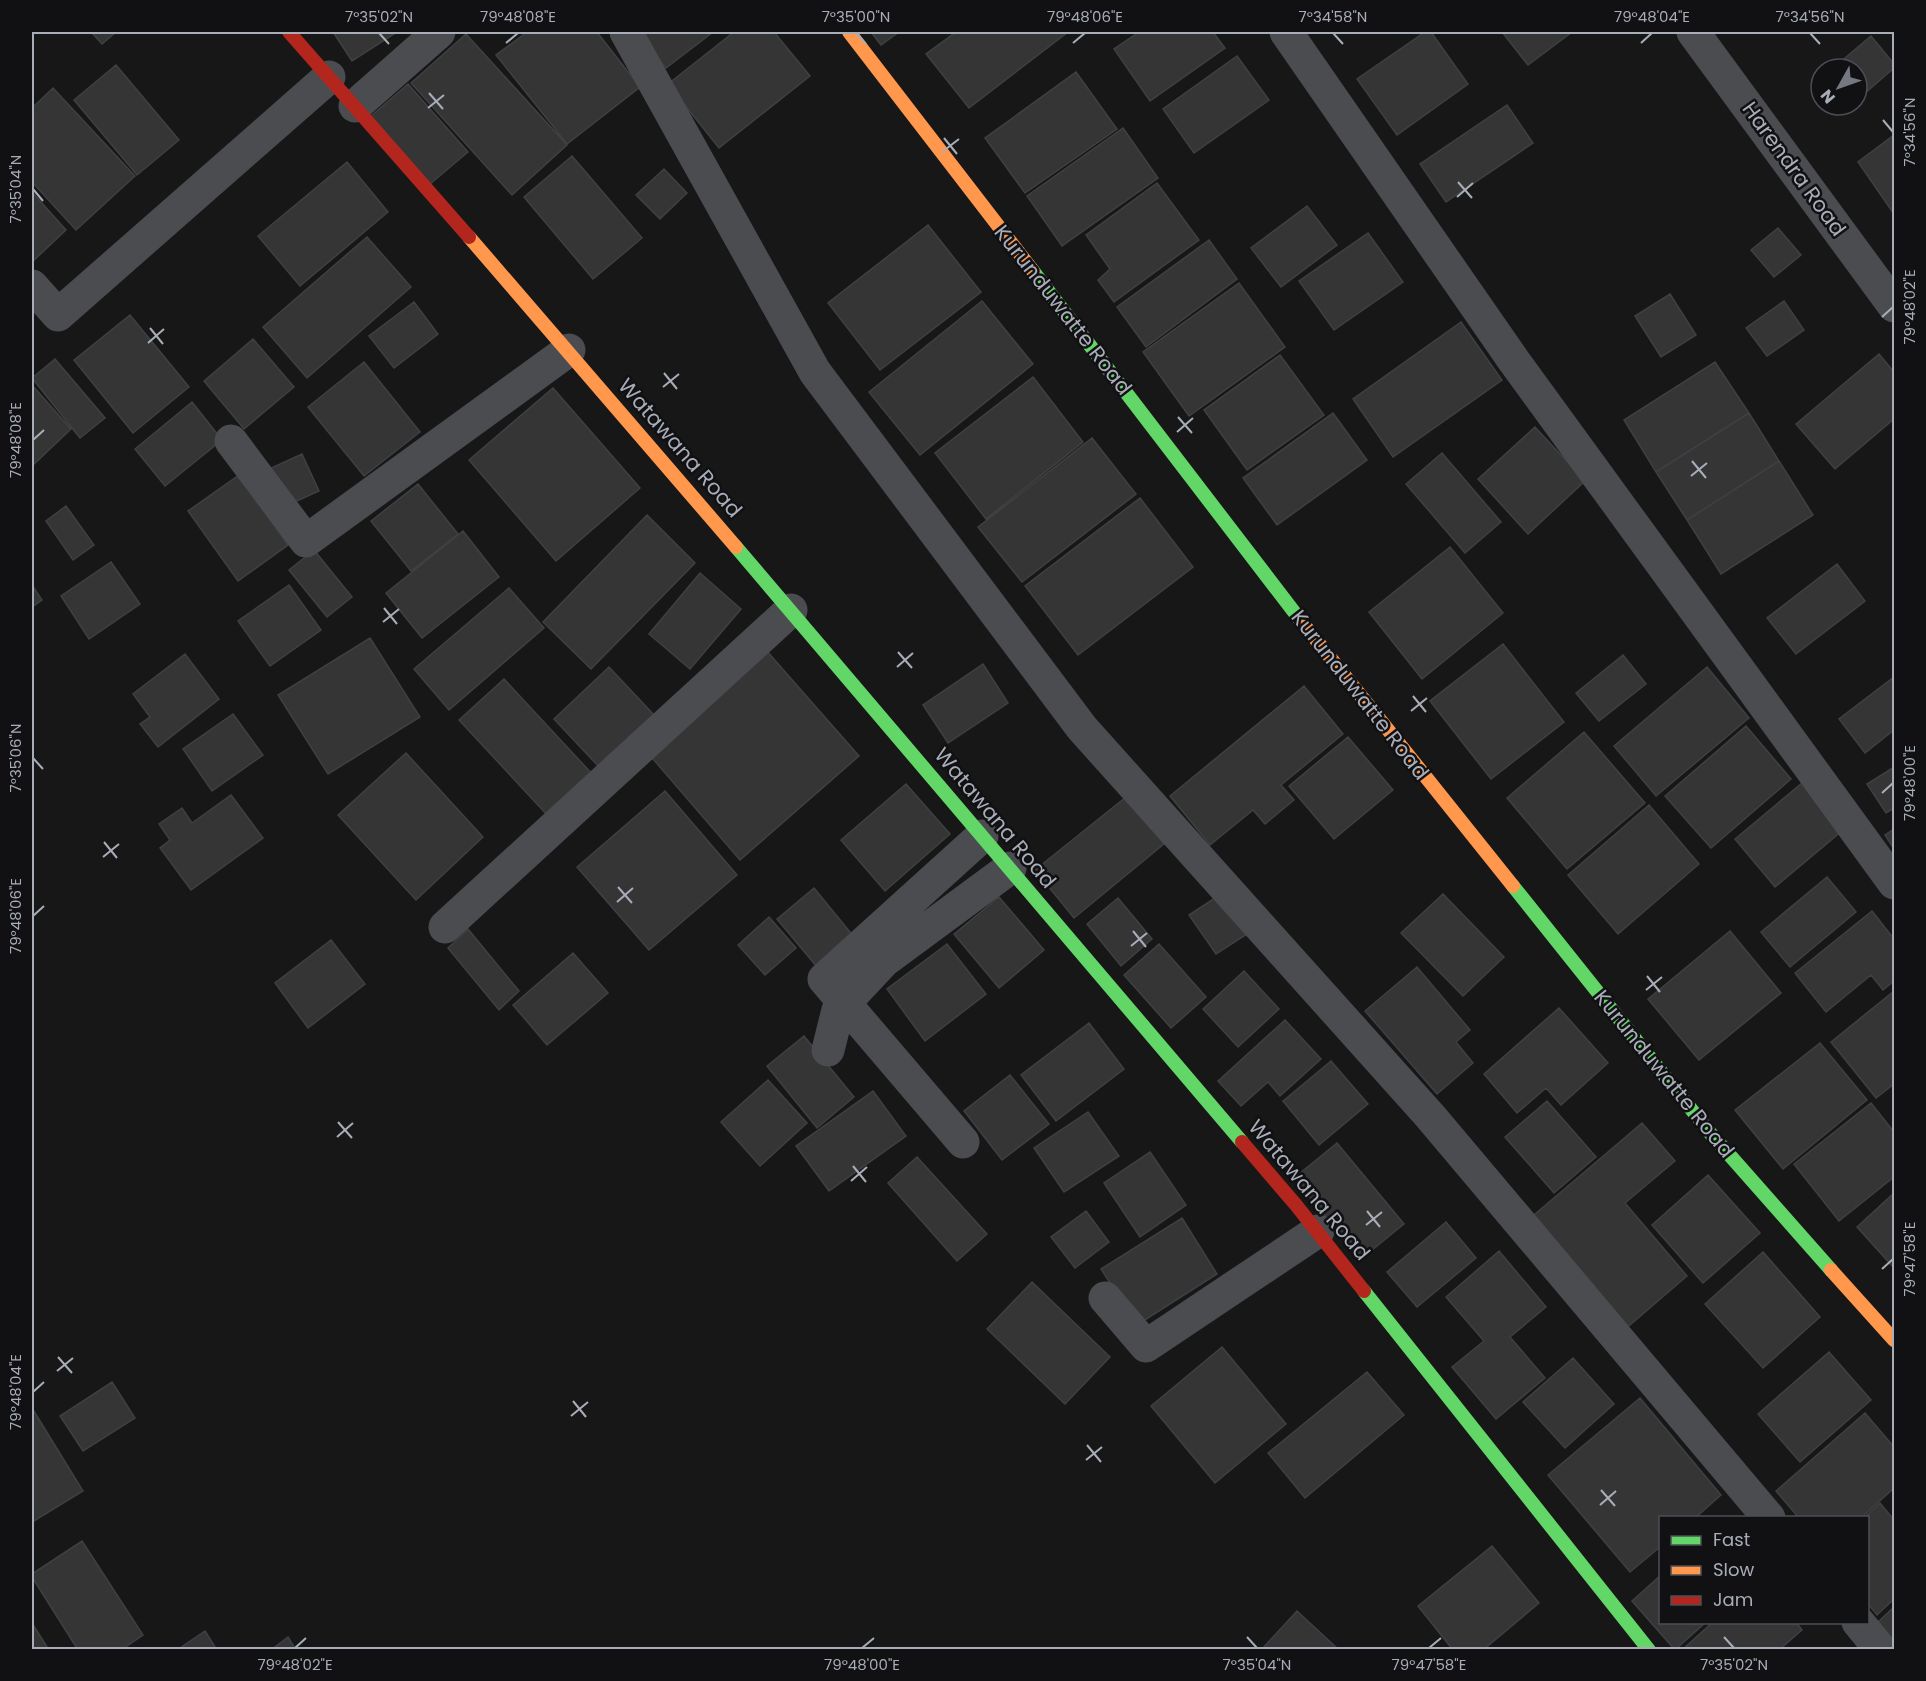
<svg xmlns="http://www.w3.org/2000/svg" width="1926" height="1681" viewBox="0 0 1926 1681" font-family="Poppins,sans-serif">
<rect width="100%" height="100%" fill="#171717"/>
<path fill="#353536" stroke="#3f4043" stroke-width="1.5" d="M91,32h25l-14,12z
M333,32h64l-45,29z
M527,32h70l43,55 -73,57 -71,-89z
M637,32h76l-47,36z
M734,32h40l36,44 -91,72 -51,-64z
M871,32h28l-18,13z
M956,32h112l-99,76 -43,-54z
M1139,32h74l12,16 -75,53 -36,-52z
M1425,32h6l37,52 -71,51 -40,-56z
M1502,32h70l-44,33z
M466,34l101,111 -55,50 -101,-112z
M1871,36l23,28v4l-37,32v-31h-25z
M1237,56l32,44 -75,53 -31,-44z
M116,65l63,75 -42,35 -63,-75z
M1076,72l41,57 -92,64 -40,-55z
M408,84l60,68 -38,32 -59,-68z
M53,88l82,88 -59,54 -44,-48v-74z
M1507,105l26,38 -87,59 -26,-38z
M1123,128l35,50 -96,68 -35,-50z
M1894,135v79l-36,-52z
M572,156l70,82 -49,41 -69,-82z
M347,162l41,50 -88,74 -42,-50z
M664,169l23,24 -27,26 -24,-24z
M1157,183l42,57 -85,62 -16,-22 12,-11 -24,-34z
M32,192l34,38 -34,32z
M1307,206l30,39 -56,42 -30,-39z
M928,225l53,67 -101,78 -52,-67z
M1778,228l23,27 -27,22 -23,-27z
M1368,233l35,49 -69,48 -35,-49z
M367,237l44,50 -104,91 -44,-51z
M1209,240l28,39 -91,68 -29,-40z
M1239,283l46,64 -96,69 -46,-64z
M1670,294l26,41 -35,22 -26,-41z
M982,301l51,63 -113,91 -51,-63z
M1784,301l20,29 -37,26 -21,-28z
M414,302l24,32 -44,34 -25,-32z
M130,315l59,72 -56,46 -59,-73z
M1461,322l41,58 -109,77 -40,-58z
M253,339l41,48 -50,42 -40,-48z
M1879,354l15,18v47l-59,50 -39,-45z
M1280,355l44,60 -77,55 -43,-60z
M55,359l50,59 -25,20 -48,-60z
M364,362l56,70 -56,44 -56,-69z
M1715,362l34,51 -93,59 -32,-52z
M1033,377l50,65 -97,77 -51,-66z
M32,385l39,44 -39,37z
M553,388l87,100 -84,73 -87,-101z
M192,402l30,38 -57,46 -30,-37z
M1333,413l34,47 -90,65 -34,-47z
M1749,413l30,48 -92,59 -31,-48z
M1535,427l50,54 -57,53 -50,-55z
M1092,438l44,56 -114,88 -44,-55z
M1442,453l59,69 -36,31 -59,-69z
M302,454l17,37 -33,15 -17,-37z
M1779,461l34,54 -92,59 -34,-54z
M239,475l49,70 -50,36 -50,-70z
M418,484l40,50 -47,37 -40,-50z
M1140,498l53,69 -115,88 -53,-69z
M66,506l28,39 -21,15 -27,-39z
M647,515l48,48 -104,106 -48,-47z
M463,531l36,46 -77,61 -36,-45z
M1450,547l53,66 -81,66 -53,-67z
M314,550l38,47 -25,20 -38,-47z
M111,562l29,42 -51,35 -28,-43z
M1837,564l28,37 -69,53 -29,-36z
M700,573l41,36 -51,60 -41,-35z
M32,585l10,15 -10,7z
M289,585l32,45 -51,36 -32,-45z
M509,588l35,40 -95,82 -35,-41z
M370,638l50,79 -92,57 -50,-79z
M1503,644l61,78 -73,57 -61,-78z
M765,649l94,107 -119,104 -93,-108z
M185,654l34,45 -61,48 -18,-23 10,-7 -17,-23z
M1623,655l23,29 -47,37 -23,-28z
M983,664l25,39 -60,40 -25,-38z
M609,667l46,49 -55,52 -46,-49z
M1707,667l42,51 -93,78 -42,-50z
M1894,677v53l-29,23 -26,-34z
M504,679l90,97 -45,41 -90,-97z
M1304,686l39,48 -62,51 13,15 -29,24 -12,-14 -43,35 -40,-49z
M233,714l30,41 -51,36 -29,-42z
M1746,726l45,53 -80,69 -46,-52z
M1584,732l61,71 -78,66 -60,-71z
M1348,737l45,53 -59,49 -45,-53z
M406,753l77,84 -67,63 -78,-85z
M1894,767v41l-8,5 -19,-29z
M1802,783l40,48 -67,56 -40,-48z
M906,784l44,50 -65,57 -44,-51z
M665,791l72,84 -88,75 -72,-83z
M231,795l32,43 -72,52 -31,-42 10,-8 -11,-16 23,-16 10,15z
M1126,797l38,47 -90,74 -39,-48z
M1649,805l50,59 -81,70 -50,-59z
M1894,829v20l-9,-14z
M1827,877l29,35 -66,55 -29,-35z
M814,888l40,49 -37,30 -40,-48z
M1221,894l26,40 -31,20 -27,-39z
M1443,894l61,63 -41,39 -62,-63z
M999,897l45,53 -45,38 -45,-54z
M1118,898l34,41 -31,27 -34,-42z
M1872,911l22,28v42l-11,9 -12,-15 -45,37 -31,-39z
M769,917l27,31 -31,27 -27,-30z
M468,929l51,62 -20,19 -51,-62z
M1730,931l51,62 -82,67 -51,-61z
M331,940l34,44 -57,44 -33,-45z
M947,944l39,50 -61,47 -38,-52z
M1159,944l47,53 -35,31 -47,-53z
M573,953l35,40 -61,52 -34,-40z
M1417,967l53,63 -14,12 17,21 -36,31 -72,-83z
M1244,971l35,38 -41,38 -35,-38z
M1894,991v93l-18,14 -45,-56z
M1559,1008l49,55 -47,42 -15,-17 -29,25 -33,-39z
M1285,1020l36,39 -41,37 -12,-14 -27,24 -23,-25z
M1089,1023l35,46 -68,52 -35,-46z
M804,1036l50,61 -37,31 -50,-62z
M1820,1043l47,57 -84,69 -48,-59z
M1331,1061l37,43 -49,41 -36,-44z
M1010,1075l39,49 -47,36 -38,-49z
M768,1080l39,43 -47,43 -39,-44z
M873,1091l33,45 -77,55 -33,-45z
M1547,1101l49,56 -42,36 -49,-56z
M1871,1103l23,29v45l-55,44 -45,-57z
M1088,1112l31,44 -55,36 -30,-44z
M1642,1123l33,38 -50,42 62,73 -64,55 -95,-111z
M1337,1143l67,81 -43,35 -67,-81z
M1150,1152l36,53 -46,32 -36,-54z
M917,1157l70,77 -30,27 -69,-78z
M1708,1175l52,58 -57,50 -51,-58z
M1894,1193v75l-37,-41z
M1086,1211l23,31 -34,26 -24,-31z
M1182,1218l35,56 -80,51 -36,-56z
M1446,1222l30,36 -59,49 -30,-35z
M1499,1251l47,56 -36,30 35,41 -49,41 -44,-52 32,-26 -38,-44z
M1763,1252l57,65 -57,51 -58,-64z
M1032,1282l78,75 -45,47 -78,-75z
M1222,1347l64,77 -71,59 -64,-77z
M1829,1352l42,48 -71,62 -42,-48z
M1573,1358l41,46 -49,44 -42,-46z
M1367,1372l37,43 -99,83 -37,-45z
M112,1382l23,36 -52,33 -23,-35z
M1640,1398l81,97 -26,23h-35v29l-30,25 -82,-97z
M32,1408l51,83 -49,30 -2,-5z
M1865,1413l29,34v41l-33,30h-62l-23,-27z
M1880,1503l14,17v79l-17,16 -9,-11v-86h-4z
M82,1541l61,94 -22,15h-43l-46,-73v-3z
M1492,1546l47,57 -56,47h-30l-35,-44z
M1660,1576v46h46l-31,28 -43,-49z
M1894,1607v35l-16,-20z
M1297,1611l42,39h-78z
M1713,1622h83l6,8 -23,20h-97z
M32,1623l17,27h-17z
M205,1631l12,19h-40z
M288,1637l8,13h-25z"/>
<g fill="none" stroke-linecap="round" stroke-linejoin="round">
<path stroke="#4b4c50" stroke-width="33" d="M626,32l189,340 267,356 348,388 339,402
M1286,32l228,329 380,522
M1693,32l201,274
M355,106l84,-74
M32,286l26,29 271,-238
M231,441l75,100 263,-191
M445,927l346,-317
M828,1050l10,-40 46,-49 126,-93
M963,1142l-139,-163 158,-143
M1105,1298l41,48 172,-115
M1858,1622l23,28"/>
<path stroke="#63d668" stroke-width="14" d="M1033,271l268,350
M736,547l506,595
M1513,886l198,248 120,136
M1364,1291l285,359"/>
<path stroke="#ff974d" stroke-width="14" d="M849,32l184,239
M469,237l267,310
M1301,621l212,265
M1831,1270l63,70"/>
<path stroke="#b3261e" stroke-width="14" d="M289,32l180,205
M1242,1142l54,63 68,86"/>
</g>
<path fill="none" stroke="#a8adb8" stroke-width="2" d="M379,33l10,11M856,33l10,11M1333,33l10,11M1810,33l10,11M506,43l12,-10M1073,43l12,-10M1641,43l11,-10M429,93l14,16M428,108l16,-13M1883,120l10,12M944,138l13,16M942,152l17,-13M1458,182l14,16M33,189l10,12M1457,197l16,-14M1882,317l11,-10M150,328l13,16M148,343l16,-14M664,373l13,16M663,387l16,-13M1178,417l14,16M1177,432l16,-14M33,440l11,-10M1692,461l14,17M1691,476l16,-13M384,608l13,16M383,622l16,-13M898,652l14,16M897,667l16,-14M1413,696l13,16M1411,711l16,-13M33,758l10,11M1882,793l11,-10M104,842l13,16M103,857l16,-13M618,887l14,16M617,902l16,-14M33,916l11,-10M1133,931l13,16M1131,946l16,-13M1647,976l13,16M1646,990l16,-13M338,1122l14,16M337,1137l16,-14M853,1166l13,16M851,1181l16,-14M1367,1211l13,16M1366,1225l16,-13M1882,1269l11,-10M58,1357l14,16M57,1371l16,-13M33,1392l11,-10M573,1401l13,16M571,1416l17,-14M1087,1445l14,17M1086,1460l16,-13M1601,1490l14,16M1600,1505l16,-14M1247,1637l10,11M1724,1637l10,11M295,1648l11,-10M862,1648l12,-10M1429,1648l12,-10"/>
<g text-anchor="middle" stroke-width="5" stroke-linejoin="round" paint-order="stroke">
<g font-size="21" fill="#a8adb8" stroke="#111113">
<text transform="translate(1794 169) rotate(54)" y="7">Harendra Road</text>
<text transform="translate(1063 310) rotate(52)" y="7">Kurunduwatte Road</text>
<text transform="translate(680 448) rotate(49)" y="7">Watawana Road</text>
<text transform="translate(1360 695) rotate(52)" y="7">Kurunduwatte Road</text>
<text transform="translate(995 818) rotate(50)" y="7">Watawana Road</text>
<text transform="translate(1664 1074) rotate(51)" y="7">Kurunduwatte Road</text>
<text transform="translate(1309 1190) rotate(50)" y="7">Watawana Road</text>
</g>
</g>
<rect width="1926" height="1681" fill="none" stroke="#111113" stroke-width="66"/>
<rect x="1659" y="1516" width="210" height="108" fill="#111113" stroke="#4d4f55" stroke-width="1.5"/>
<rect x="1671" y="1536" width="30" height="9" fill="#63d668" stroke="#4d4f55" stroke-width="1.5"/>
<text x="1713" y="1546" font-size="18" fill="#a8adb8">Fast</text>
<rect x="1671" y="1566" width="30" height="9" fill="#ff974d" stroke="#4d4f55" stroke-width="1.5"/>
<text x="1713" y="1576" font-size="18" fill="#a8adb8">Slow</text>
<rect x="1671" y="1596" width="30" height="9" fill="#b3261e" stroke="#4d4f55" stroke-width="1.5"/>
<text x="1713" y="1606" font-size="18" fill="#a8adb8">Jam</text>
<g transform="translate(1839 87) rotate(230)"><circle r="28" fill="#111113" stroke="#4d4f55" stroke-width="1.5"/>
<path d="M0-4.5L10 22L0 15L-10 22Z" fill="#757880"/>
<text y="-9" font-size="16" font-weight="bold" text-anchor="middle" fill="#a8adb8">N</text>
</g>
<rect x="33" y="33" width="1860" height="1615" fill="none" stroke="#a8adb8" stroke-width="2"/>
<g font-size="15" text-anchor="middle" fill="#a8adb8">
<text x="379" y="22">7°35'02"N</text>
<text x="518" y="22">79°48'08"E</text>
<text x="856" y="22">7°35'00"N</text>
<text x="1085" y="22">79°48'06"E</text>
<text x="1333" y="22">7°34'58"N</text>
<text x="1652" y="22">79°48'04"E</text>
<text x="1810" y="22">7°34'56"N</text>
<text transform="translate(1910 132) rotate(-90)" y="5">7°34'56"N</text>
<text transform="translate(16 189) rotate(-90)" y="5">7°35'04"N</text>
<text transform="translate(1910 307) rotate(-90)" y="5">79°48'02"E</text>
<text transform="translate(16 440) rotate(-90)" y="5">79°48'08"E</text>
<text transform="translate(16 758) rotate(-90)" y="5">7°35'06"N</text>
<text transform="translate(1910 783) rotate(-90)" y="5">79°48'00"E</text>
<text transform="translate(16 916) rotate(-90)" y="5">79°48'06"E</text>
<text transform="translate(1910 1259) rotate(-90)" y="5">79°47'58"E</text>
<text transform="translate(16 1392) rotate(-90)" y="5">79°48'04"E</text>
<text x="295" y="1670">79°48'02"E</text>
<text x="862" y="1670">79°48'00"E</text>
<text x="1257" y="1670">7°35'04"N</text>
<text x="1429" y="1670">79°47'58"E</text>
<text x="1734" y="1670">7°35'02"N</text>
</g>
</svg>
